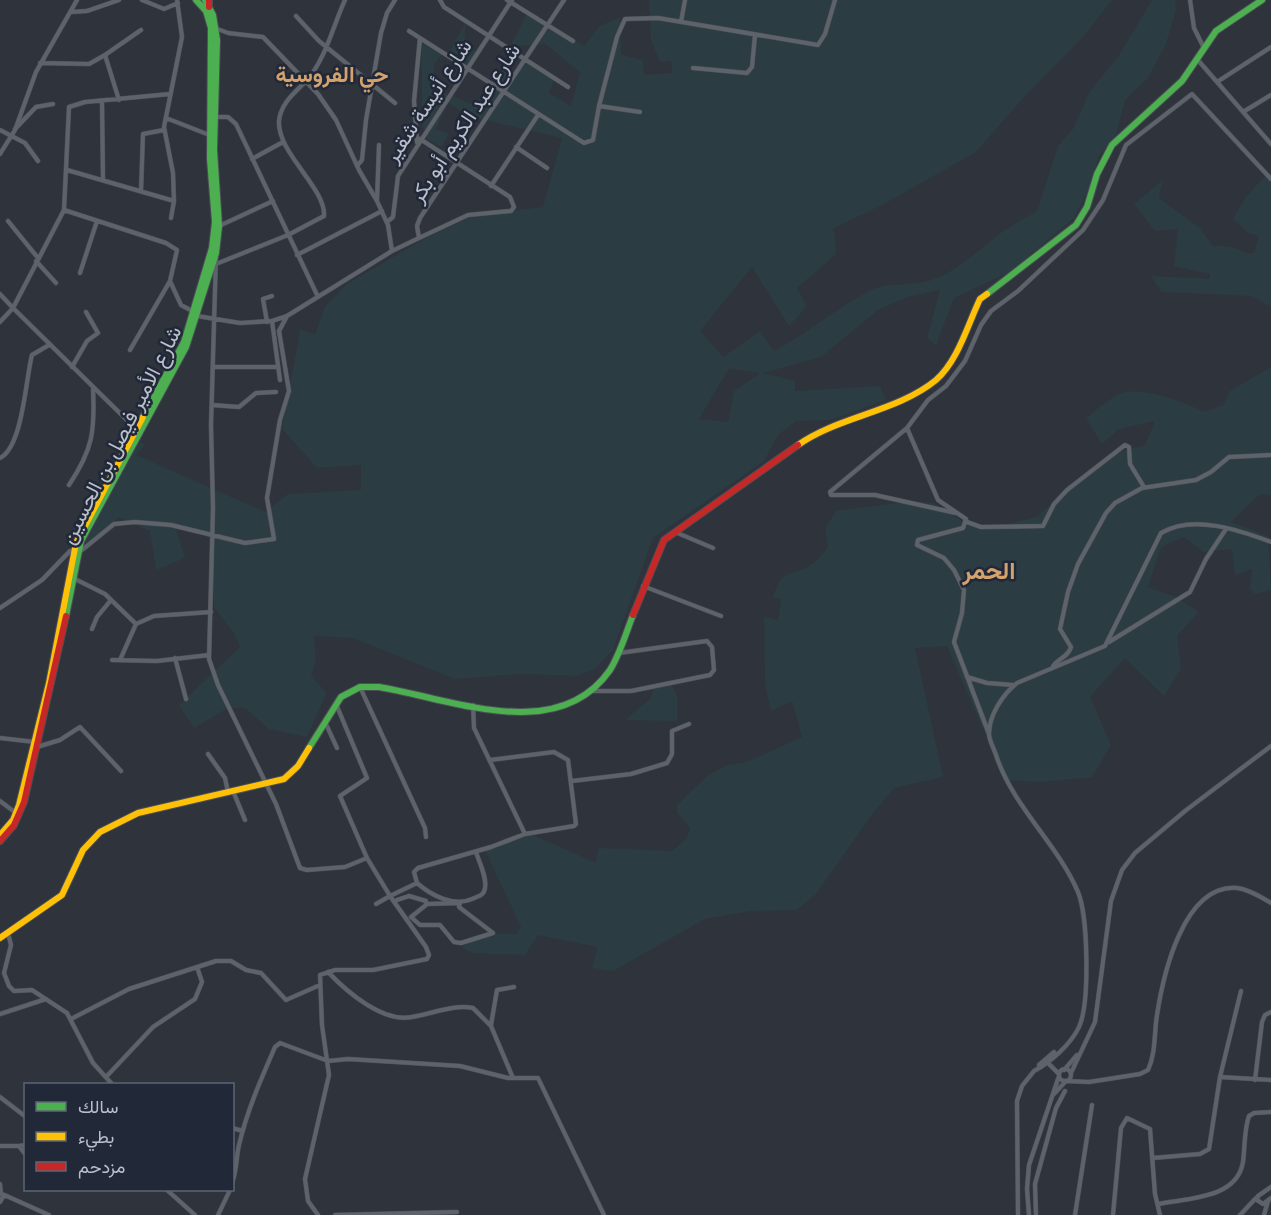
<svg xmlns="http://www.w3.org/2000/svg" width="1271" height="1215" viewBox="0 0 1271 1215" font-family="'PT Sans Narrow',Vazirmatn,sans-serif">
<rect width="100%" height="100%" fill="#2e333c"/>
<path fill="#2b3d42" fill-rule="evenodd" d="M649,0h463l-28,36 -60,61 -48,55 -92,52 -52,25 3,5 1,20 -39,34 10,18 -18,20 -37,-59 -52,64 23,26 37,-26 14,20c33,-17 61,-42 93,-59 22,-12 45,-4 67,-13 25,-9 43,-28 64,-44 12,-9 26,-16 39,-24l21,-65 15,-17 17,-38 28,-34 34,-57h23l1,10 -10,34 -18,34 -23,22 -9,35 -17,21 -12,37 -13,25 -64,54 -56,26 -18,47 -9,-7 13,-48 -33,7 -29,13 -57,47 -58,16 32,8v10l85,-5 6,14 -56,20 -34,1 -18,14 -14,26 -111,77 -40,112 -18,19 -20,7 -54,-2 -66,5 -102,-41 -39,-2 2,24 -5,16 16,17 -20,44 -38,-8 -24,-21h-17l-34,20 -15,-23 61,-58 -6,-14 -20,-26 -4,-72 -35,-9 10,32 -29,12 -6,-39 -31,-14 -29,28 -5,-3 54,-100 7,2 -10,11 129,57 23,-18 73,-4v-25l-44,3 -35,-39 18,-99 15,4 10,-27 22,-23 77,-45 51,-24 68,-8 19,-69 -93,-22 -21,-13 -12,26 13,5 -8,13 -14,-8 -5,-16v-80l27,10 17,-32 -2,24 15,8 -8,13 -30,-11 -6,8 -4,24 43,18 27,-35 15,5 12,-14 27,17 -6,15 22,13 9,-34 -36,-29 -7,3 -26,-1 17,-33 56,34 16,-20 20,-9 1,38 22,5 1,15 28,-2 -1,-12 -11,1 -9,-22zM729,368l31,5 -26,18 -6,31 -29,-3z
M1267,174l4,6v127l-19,-11 -90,-4 -11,-16 59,3v-5l-36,-8 4,-37 -23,2 -21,-27 28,-23 -3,17 41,30 13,18 20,1 12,6h9l5,-17 -11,-3 -15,-14 12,-21z
M1271,367v128l-11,-1 -29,28 37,14 3,54 -16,4 -5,-5 2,-20 -17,6 -3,-26 -29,3 -19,-15 -23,10 -13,40 28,10 23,15 -22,24 4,33 -17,27 -39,-38 -35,39 21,48 -19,32 -52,5 -35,-2 -58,-134 -32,2 28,129 -49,11 -24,29 -54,77 -19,16 -46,1 -46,8 -92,52 -21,-3 6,-21 -60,-12 -13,20 -53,-2 -11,-6 26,-13h29l5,-7 -37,-79 47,-14 65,29 3,-15 73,3 15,-13 3,-10 -13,-16v-7l30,-29 20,-11 20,-3 55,-25 -10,-36 -21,10 -6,-27 -1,-67 14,3 3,-21 -8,-1c8,-31 16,-20 38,-33 6,-4 12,-12 17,-18l-3,-18 11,-18 77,-10 20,2 38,23 32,-1 33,-8 76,-63 33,-9 10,-24 -36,8 -17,15 -16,-26c10,-7 27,-24 40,-26 25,-3 57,10 79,20l18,-7 7,-14z
M671,684l6,12v25l-52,-1 26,-22 2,-9z"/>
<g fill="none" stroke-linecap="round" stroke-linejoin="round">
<defs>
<path id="street" d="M142,0l22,9 14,-6
M440,0l4,7 124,80
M507,0l66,41
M1190,0l4,28 10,20
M71,12l16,-1 32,-11
M296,16l23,25 76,62
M681,22l4,-22
M215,28l13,5 35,4 55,57 18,26 23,50 18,31 11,24 4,26 27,-13 -2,-12 3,-8 144,-218
M409,31l175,112 9,-3 6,-34
M105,55l36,-25
M1197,59l74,85
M40,63l49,1 16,-9 14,45
M693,68l54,5 5,-6 3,-32
M1217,82l54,-35
M102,101l1,78
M640,112l-41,-6 18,-69 8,-18 33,-1 160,27 7,-11 10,-34
M1243,112l28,-17
M216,117h12l8,7 82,173
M166,118l46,18
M15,129l21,-22 17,-3
M0,130l25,13 13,18
M417,142l-3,-41 6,-63
M516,147l31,21
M0,154l15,-24 21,-58 41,-72
M252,159l31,-17
M357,166l5,-6 4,-40 15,-87 6,-20 8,-13
M67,170l107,31
M491,186l47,-71
M141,191l2,-57 21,-4
M377,200l2,-55
M64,210l102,33 11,7 -7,31 -40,69
M171,218l3,-17 -1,-28 -9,-46 18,-90 -5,-37
M8,221l30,37
M387,222l6,-5 5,-41 114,-176
M219,226l54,-25
M419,238l49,-23 43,-4 3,-4 -4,-10 -90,-58
M297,255l85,-44
M216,256l-5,169 2,83 -4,151 9,26 58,119 24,64 7,2 38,-3 22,-9
M36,261l20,22
M216,264l72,-29 36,-19c2,-28 -47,-63 -45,-95 2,-19 17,-29 28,-41 19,-22 26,-54 38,-80
M80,273l17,-52
M170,281l11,24 13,7
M0,294l13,14 -13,14
M197,316l43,7 32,-2 8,59
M272,321l15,-5 105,-65
M267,322l-4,-23 9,-3
M72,367l15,-26 11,-8 -12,-21
M214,367h64
M212,405l27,2 17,-14 20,-1
M907,428l31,72 28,19 -3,9 -45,12 -1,5 27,13 10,12 10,20 -2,23 -8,29 35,92
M137,430l-124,-122 51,-98 5,-103 16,-5 85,-8
M0,458c23,-11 26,-82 32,-103l17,-10
M69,485c24,-36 26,-54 24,-96
M956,513l-81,-18h-44l-1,-3 77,-64 21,-28 18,-14 19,-25 16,-36 10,-14 27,-20 65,-61 20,-30 23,-55 66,-51 79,85
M967,522l14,5 62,-1 11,-22 13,-14 58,-45 4,2 1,17 14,23
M675,532l38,16
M73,578l32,16 31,30 -16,36
M643,586l78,30
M0,608l42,-28 28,-29 12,-1 32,-26 21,-2 36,3 74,18 29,-4 -7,-41 13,-78 9,-29 -10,-60 8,-15
M136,624l18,-8 57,-4
M92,629l5,-12 14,-17
M1109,642l81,-50 16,-33 20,-30
M175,658l11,41
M112,660l45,1 52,-6
M1052,668c5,-10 16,-10 19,-21l-11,-18 8,-37 10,-28 28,-51 9,-10 27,-15 54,-8 15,-8 18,-15 42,-2
M967,677l20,6 26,2
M360,687l65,141 1,9
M591,691h40l79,-16 4,-5 -2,-23 -5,-6 -88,12
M336,704l31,74 -27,18 27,62 23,38 -14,8
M325,722l12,26
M0,738l35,4
M37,747l23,-7 20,-13 41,44
M208,754l17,24 3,14
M490,760l64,-8 14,8 8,64 -2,2 -49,8
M572,781l59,-7 36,-11 5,-9v-23l17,-7
M233,791l12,29
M0,801l16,12
M417,883c15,13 37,24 55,16 6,-3 12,-3 13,-11 2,-11 -6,-26 -9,-36
M397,900l12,-4 17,5v4l-15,12 9,8h20l14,17 7,1 32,-10 -34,-26 1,-4 -34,1
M8,933l3,12 -7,28 5,13 5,5 18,-1 35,23 26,50 19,21
M328,972c19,20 55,51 84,45 19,-3 42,-13 61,-9l18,18 22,52
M0,1014l46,-15
M71,1019l58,-30 87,-28h15l15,9 15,3 25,27 34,-15
M491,1025l6,-35 17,-3
M1045,1060l14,14
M1039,1065l15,-13
M1059 1075a6 6 0 1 1 12 0a6 6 0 1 1-12 0Z
M1064,1070l13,-15
M1034,1071c17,-9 37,-27 45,-44 11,-24 9,-111 -1,-135 -21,-49 -65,-85 -82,-137 -2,-6 -7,-15 -7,-21 0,-19 14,-40 28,-51l88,-37 56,-113c32,-19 78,-3 110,9
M1071,1073l24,-51 16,-121 11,-31 13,-17 50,-42 86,-65
M106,1077l47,-50 42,-28 7,-17 -5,-15
M1220,1077l51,3
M1255,1080l7,-58 3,-7 6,-3
M1066,1081l23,1 51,-8 8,-4c8,-17 6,-37 9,-55 6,-39 26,-131 80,-127 11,1 24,9 34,15
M1054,1094l11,-12
M0,1097l26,20
M232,1128l11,3
M0,1146h19l7,9
M19,1146l7,-1
M1153,1158l47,-4 9,-5 11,-72 21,-86
M232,1183c5,-13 4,-25 7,-38 8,-34 22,-66 36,-98l5,-4 48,18 20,-2 112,7 48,12h30l66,137
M0,1184l1,10
M1271,1187l-13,9 -1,4 6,4 8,-6
M167,1190l28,25
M0,1193l49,22
M0,1202l4,-7
M1158,1204c30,-6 79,-5 85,-42 2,-15 1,-32 6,-46l5,-3 17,-1
M218,1215l12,-25
M318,1215l-10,-14 -3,-22 24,-104 -7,-50 -2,-50 15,-5h38l54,-11 2,-4 -3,-8 -36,-51 27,-13 -3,-11 4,-4 73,-21 34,-13 -51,-106 -1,-23
M335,1215l122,-3
M1018,1215l-1,-114 5,-15 12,-15
M1029,1215l-2,-26 2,-24 30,-89
M1036,1215l-1,-31 21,-76 9,-17
M1075,1215l17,-110
M1113,1215l8,-87 6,-10 23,11 5,65 5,21
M1240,1215l16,-17
M1264,1215l4,-14"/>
<path id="fast" d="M987,294l89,-69 11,-18 10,-33 15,-29 70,-64 34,-50 46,-31
M143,417l41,-75 28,-94 3,-26 -5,-63 1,-131 -5,-17 -10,-11
M66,616l15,-75 105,-194 30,-94 3,-27 -5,-76 3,-110 -4,-25 -8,-15
M309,748l32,-51 19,-10h19c73,12 179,58 231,-17 10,-16 16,-37 23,-55"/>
<path id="slow" d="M798,445c41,-29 99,-33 138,-65 22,-19 32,-56 44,-81l7,-5
M0,835l13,-15 6,-15 30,-122 27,-140 67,-126
M0,938l62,-43 21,-45 17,-18 38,-19 146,-34 14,-13 11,-18"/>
<path id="jam" d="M209,0v7
M633,615l31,-75 134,-95
M0,841l14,-16 10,-23 42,-186"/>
</defs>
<use href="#street" stroke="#4b4e55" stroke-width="5"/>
<use href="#fast" stroke="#4b4e55" stroke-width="8"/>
<use href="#slow" stroke="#4b4e55" stroke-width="8"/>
<use href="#jam" stroke="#4b4e55" stroke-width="8"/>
<use href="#street" stroke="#5e626a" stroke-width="4"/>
<use href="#fast" stroke="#4caf50" stroke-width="6"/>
<use href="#slow" stroke="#ffc107" stroke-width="6"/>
<use href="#jam" stroke="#c62828" stroke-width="6"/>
</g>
<g text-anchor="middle" stroke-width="5" stroke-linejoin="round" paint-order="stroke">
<g font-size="21" fill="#babfcc" stroke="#212838">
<text transform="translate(428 101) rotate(-57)" y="7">شارع أنيسة شقير</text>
<text transform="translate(465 123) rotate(-57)" y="7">شارع عبد الكريم أبو بكر</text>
<text transform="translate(121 435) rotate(-63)" y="7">شارع الأمير فيصل بن الحسين</text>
</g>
<g font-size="22" font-weight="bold" fill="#d3a26d" stroke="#212838">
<text x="332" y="82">حي الفروسية</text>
</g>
<g font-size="24" font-weight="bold" fill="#d3a26d" stroke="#212838">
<text x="989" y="579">الحمر</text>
</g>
</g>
<rect x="24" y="1083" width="210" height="108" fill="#212838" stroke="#5e6473" stroke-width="1.5"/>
<rect x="36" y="1102" width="30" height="9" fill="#4caf50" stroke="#5e6473" stroke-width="1.5"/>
<text x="78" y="1113" font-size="18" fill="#babfcc">سالك</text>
<rect x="36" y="1132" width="30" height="9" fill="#ffc107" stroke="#5e6473" stroke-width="1.5"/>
<text x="78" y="1143" font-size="18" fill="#babfcc">بطيء</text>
<rect x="36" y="1162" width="30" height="9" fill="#c62828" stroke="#5e6473" stroke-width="1.5"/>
<text x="78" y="1173" font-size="18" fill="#babfcc">مزدحم</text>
</svg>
